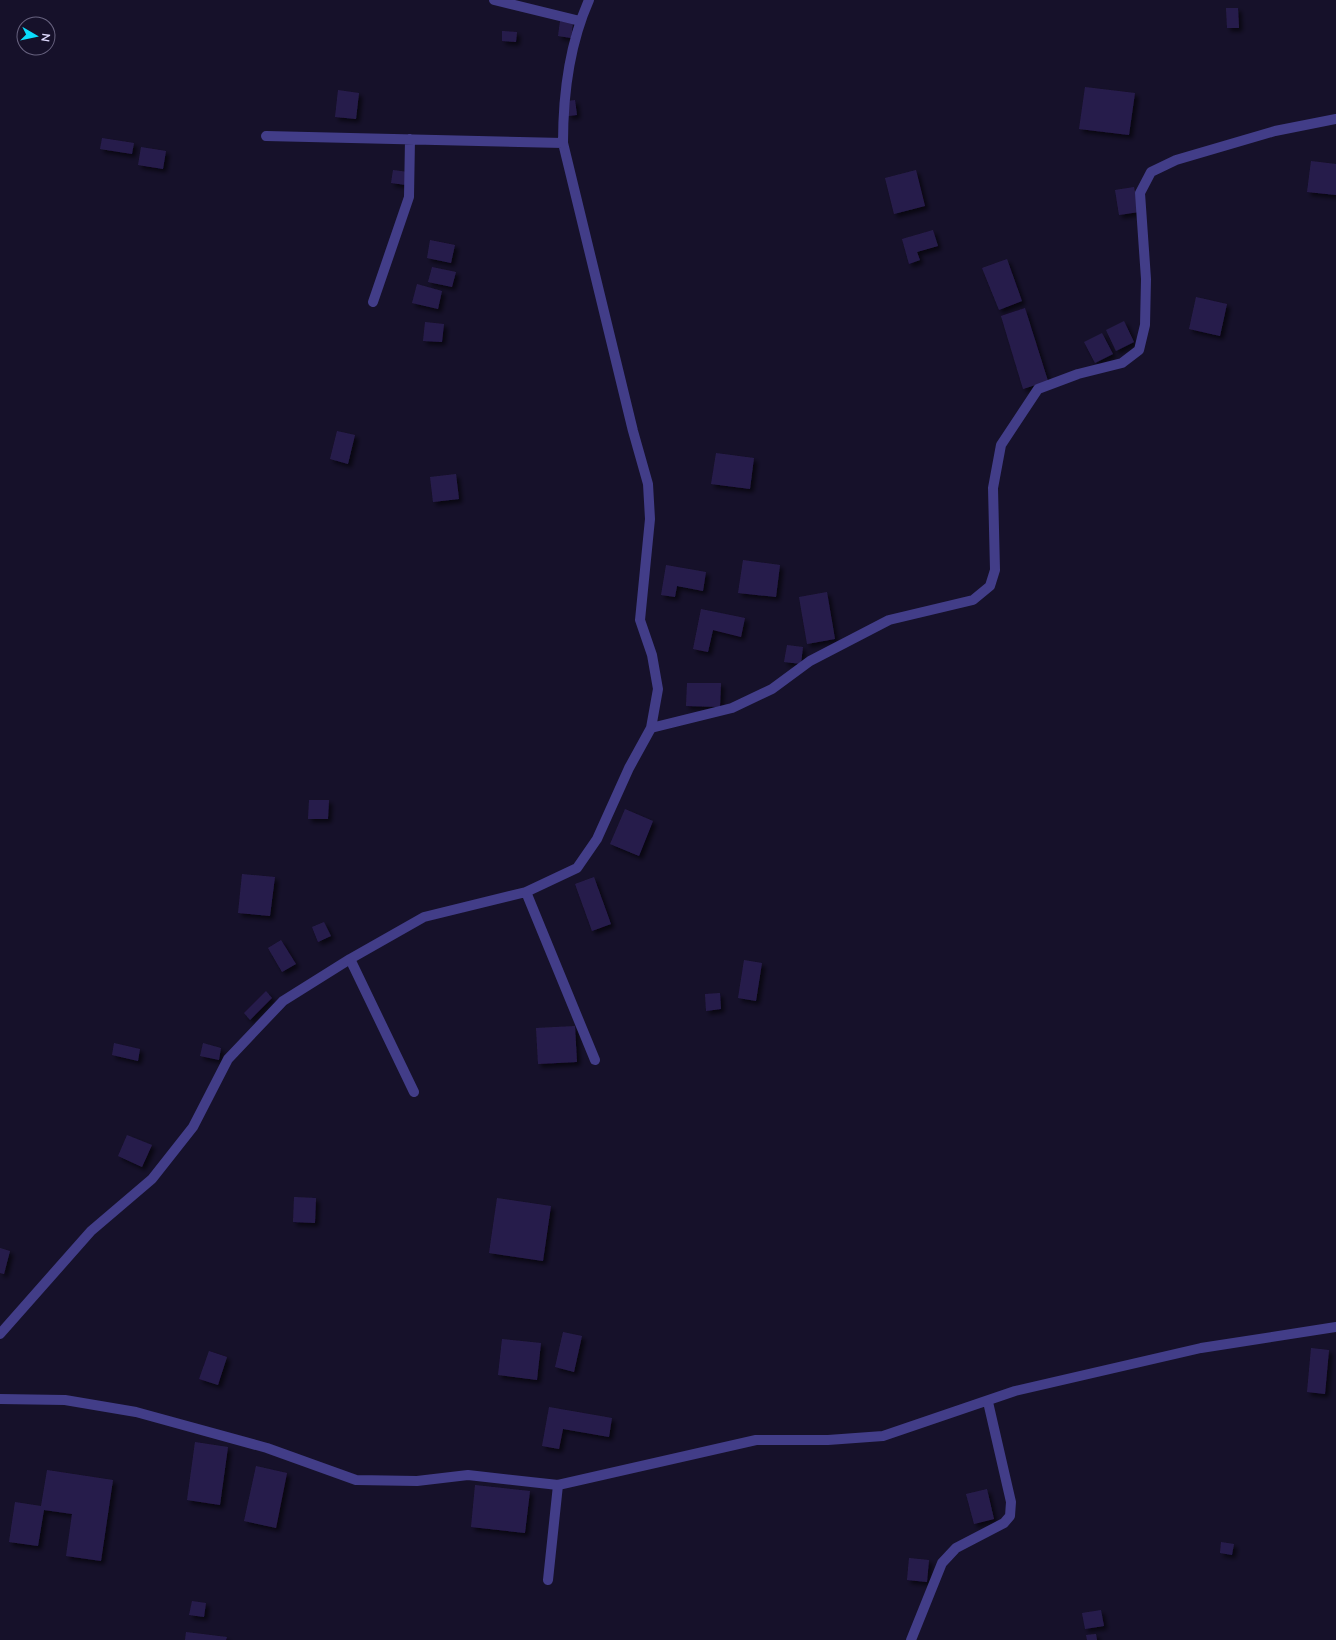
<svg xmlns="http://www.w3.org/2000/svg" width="1336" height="1640" viewBox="0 0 1336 1640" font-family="Lato,sans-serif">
<defs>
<filter id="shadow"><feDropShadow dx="3.5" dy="3.5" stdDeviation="2" flood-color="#0009"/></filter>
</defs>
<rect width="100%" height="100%" fill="#16112a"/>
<path fill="#281d4b" filter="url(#shadow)" d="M1226,8h12l1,20h-12z
M560,21l13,2 -2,15 -13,-2z
M502,31l15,1 -1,10 -14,-1z
M1085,87l50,6 -6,42 -50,-6z
M338,90l21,3 -3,26 -21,-2z
M575,100l2,15 -9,1 -1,-15z
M102,138l32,5 -2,11 -32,-5z
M141,147l25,4 -3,18 -25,-4z
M1311,161l25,3v31l-29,-3z
M393,170l15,2 -2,13 -15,-2z
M916,170l9,36 -31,8 -9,-36z
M1134,187l5,25 -20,3 -4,-25z
M933,230l5,16 -21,6 3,8 -11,4 -7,-25z
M430,240l25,5 -4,18 -24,-5z
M1007,259l15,42 -23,9 -17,-42z
M432,267l24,5 -4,15 -24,-5z
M417,284l25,7 -4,18 -26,-6z
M1196,297l31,7 -7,32 -31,-7z
M1025,308l23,73 -25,8 -22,-73z
M1124,321l10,21 -18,9 -10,-21z
M425,322l19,2 -2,18 -19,-1z
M1102,333l11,21 -18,9 -11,-21z
M337,431l18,4 -7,29 -18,-5z
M716,453l38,5 -4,31 -39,-5z
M456,474l3,25 -26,3 -3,-25z
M743,560l37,5 -4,32 -38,-4z
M666,565l40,7 -3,19 -26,-5 -2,11 -14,-2z
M827,592l8,47 -28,5 -8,-47z
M701,609l44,9 -4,19 -28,-7 -5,22 -15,-3z
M787,645l16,2 -2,17 -17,-2z
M687,683h34l-1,24 -34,-1z
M309,800h20l-1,19h-20z
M625,809l28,12 -14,35 -29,-12z
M242,874l33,3 -5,39 -32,-3z
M594,877l17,47 -19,7 -17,-47z
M324,922l7,14 -13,6 -6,-15z
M281,940l15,24 -14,8 -14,-24z
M744,960l18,3 -6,38 -18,-3z
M266,991l6,7 -22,22 -6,-7z
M720,993l1,16 -15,2 -1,-17z
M575,1026l2,36 -39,2 -2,-36z
M114,1043l26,6 -2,12 -26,-6z
M203,1043l18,5 -2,12 -19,-4z
M127,1135l25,10 -10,22 -24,-11z
M294,1197l22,1 -1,25 -22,-1z
M497,1198l54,8 -8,55 -54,-8z
M0,1248l10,3 -6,23 -4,-1z
M563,1332l19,4 -8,36 -19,-5z
M502,1339l39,4 -4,37 -39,-5z
M1311,1348l18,2 -4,44 -18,-2z
M209,1351l18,6 -9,28 -19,-6z
M549,1407l63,11 -3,19 -46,-8 -4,20 -17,-3z
M195,1442l33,5 -8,58 -33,-5z
M256,1466l31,7 -11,55 -32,-7z
M47,1470l66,10 -12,81 -35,-5 6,-42 -28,-4 -6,36 -29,-4 6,-40 26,4z
M475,1485l55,6 -5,42 -54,-6z
M987,1489l7,30 -20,5 -8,-30z
M1221,1542l13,2 -2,11 -12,-2z
M909,1558l20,2 -2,22 -20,-2z
M192,1601l14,2 -2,14 -15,-2z
M1101,1610l3,16 -19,3 -3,-16z
M186,1632l41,5 -1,3h-41z
M1096,1634l1,6h-10l-1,-5z"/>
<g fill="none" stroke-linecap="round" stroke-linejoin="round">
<path stroke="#423d88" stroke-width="10" d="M494,0l86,21
M266,136l297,7
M373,302l36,-105 1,-58
M651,728l81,-20 40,-19 38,-28 79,-41 84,-20 17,-14 5,-16 -2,-82 8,-43 37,-56 40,-15 44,-11 17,-13 6,-25 1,-46 -6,-86 11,-21 25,-12 99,-29 61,-12
M526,892l69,168
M350,959l64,133
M0,1334l91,-103 61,-52 41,-52 35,-68 55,-58 67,-42 74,-42 102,-25 51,-24 20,-29 32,-71 22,-40 7,-39 -6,-34 -12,-35 10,-101 -2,-35 -15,-53 -70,-288c0,-49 6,-98 26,-143
M0,1399l65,1 71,12 131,36 89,32 61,1 51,-6 90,10 198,-45h72l55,-4 132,-45 186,-43 135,-21
M548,1580l10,-95
M911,1640l31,-77 14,-15 48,-25 6,-7 1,-14 -23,-100"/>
</g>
<g transform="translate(36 36) rotate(99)"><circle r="19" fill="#16112a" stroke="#67627f"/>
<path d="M0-3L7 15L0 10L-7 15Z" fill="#0adcfc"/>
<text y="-6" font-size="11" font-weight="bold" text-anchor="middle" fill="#e0dbff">N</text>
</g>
</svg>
